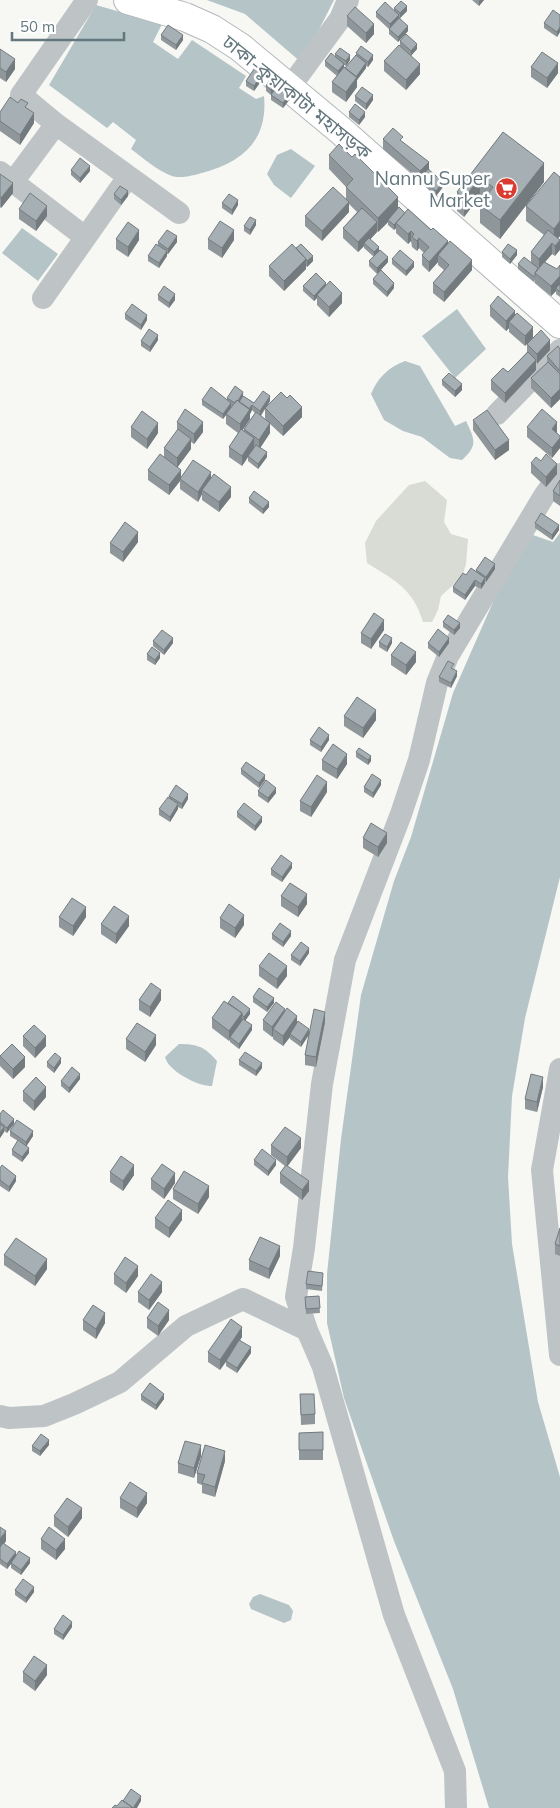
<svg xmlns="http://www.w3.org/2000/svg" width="560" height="1808" viewBox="0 0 560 1808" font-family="Mulish,'Noto Sans Bengali',sans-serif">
<rect width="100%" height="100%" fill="#f7f7f4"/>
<path fill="#d8dcd4" d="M425,481l22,19 -3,22 7,12 17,5 -2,25 -4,13 -21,19 -3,14 -6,12h-9c-10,-34 -28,-41 -56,-59l-2,-20 11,-22 33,-36z"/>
<path fill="#b5c4c6" d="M207,0h127l-32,63 -57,-49z
M96,5l66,19 -9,18 25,17 14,-19 54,36 -7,12 17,11 8,-3c4,44 -21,66 -62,77 -7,2 -22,6 -30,3 -14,-5 -29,-18 -41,-27l5,-9 -23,-18 -6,6 -58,-43z
M291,149l24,17 -24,32 -17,-13 -7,-11 10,-19z
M22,228l36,26 -20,27 -36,-28z
M457,309l29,40 -31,29 -33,-42z
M405,361l15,5 35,60 11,-5c9,19 12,24 -4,39l-12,-2 -28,-21 -19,-6 -19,-11 -13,-26c7,-16 16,-26 34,-33z
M560,533v344l-35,141 -13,78 -4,81 4,67 26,158 22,75v331h-71l-36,-119 -59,-148 -50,-143 -17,-75v-49l14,-135 20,-144 33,-114 17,-44 42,-144 48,-109 32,-49 20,7z
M179,1044c19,0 26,3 38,17l-5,25c-13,1 -44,-15 -47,-29z
M260,1594l29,11 4,6 -2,9 -7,3 -33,-14 -2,-5 4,-7z"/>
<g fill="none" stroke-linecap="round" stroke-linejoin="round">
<defs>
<path id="major" d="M128,0l57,17 27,12 28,18 100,83 220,194"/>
</defs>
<use href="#major" stroke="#b2b8bb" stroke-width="30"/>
<path stroke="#bec4c6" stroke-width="22" d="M87,0l-66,95 35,29 123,89
M290,87l50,-68 8,-19
M0,172l85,65
M13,182l43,-58
M43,298l85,-121
M497,414l63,-64
M560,1069l-18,101 18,185
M0,1416l9,2 35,-2 30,-12 46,-22 66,-56 57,-27 64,31
M456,1808l-1,-37 -61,-156 -71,-248 -16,-37 -11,-33 8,-49 18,-164 23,-124 56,-146 18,-54 18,-77 11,-27 96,-160 16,-22"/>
<use href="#major" stroke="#fff" stroke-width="28"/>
</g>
<path fill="#8f979b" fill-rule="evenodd" d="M472,0h12l-5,6z
M394,8l13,3 -7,7 8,13 -10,11 -9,-8v-5l-13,-12v-5l18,-1z
M560,15v17l-3,5 -13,-9v-5z
M347,16l27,18 -8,9 -19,-17z
M161,35l22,5 -7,10 -15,-10z
M400,41l17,8 -6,6 9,19 -14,16 -22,-19v-10l16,-16z
M0,49l15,20 -9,13 -6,-4z
M356,53l17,7 -5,7 -2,-1v2l-9,12v7l-11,15 -14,-10v-10l5,-6 -12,-10v-5l10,-4v-3l15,6 -4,6 -2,-1v2l1,1 11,-13z
M531,67l27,6 -11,15 -16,-11z
M264,77l-10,14 -8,-5v-5z
M266,86l10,2 14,11 -7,9 -12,-8v-5l-5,-4z
M355,96l18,4 -7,10 -11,-9z
M28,109l6,14 -14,22 -20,-14v-19z
M349,112l16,5 -6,8 -10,-8z
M503,132l41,50 -44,57 -20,-16v-18l4,-6 -4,-3 -16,21 -7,-6v-19z
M383,139l20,3 26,27 14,18 -7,9 -15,-13v-2l-38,-32z
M329,155l69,54 7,4 26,17 17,13 24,27 -28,32 -11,-9v-10l11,-13 -6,-5v-3l-9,10 -7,-7v-10l2,-2 -5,-5 -2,3 -5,-4 -1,-6 -3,3 -12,-11v-5l-2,2 -6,-5v-3l-10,10 -1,-1v1l-7,7 9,12 9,11 -11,12 -8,-8v-5l5,-4 -10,-9v-2l-6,6 -15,-14v-10l14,-16 -8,-8v8l-27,29 -17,-15v-10l41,-17v-12l-17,-18z
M71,170l19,1 -10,12 -9,-8z
M0,174l13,19 -12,15 -1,-1z
M560,177v59l-2,2 -3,18 -3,-2 -7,8 12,7 3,-4v32l-4,-3v-3l-5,5 -16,-13v-3l-1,2 -16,-13v-5l13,-2v-10l13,-17 -18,-14v-15z
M114,194l14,2 -7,9 -7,-6z
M222,203l16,2 -6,10 -10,-7z
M19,209l28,7 -11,15 -17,-12z
M256,225l-6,10 -6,-4v-5z
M116,239l23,1 -11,17 -12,-8z
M208,239l26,1 -12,18 -14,-9z
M158,242h19l-9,12h-1v2l-8,12 -11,-7v-5l10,-11z
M296,248l17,13 -6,6 -1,-1v3l-22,22 -15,-15v-10z
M502,252l15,3 -7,9 -8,-7z
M392,259l22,8 -8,9 -14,-12z
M373,279l21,9 -7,9 -14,-13z
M303,286h23l16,17 -13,14 -12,-12v-7l-3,3 -11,-10z
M158,295l17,5 -6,8 -11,-8z
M490,306l25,9 18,22 17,13 -14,13v7l-31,33 -14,-13v-10l17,-8 19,-20v-8l-2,2 -16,-14v-4l-3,3 -16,-15z
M125,314l22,6 -6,10 -16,-11z
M158,340l-8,12 -9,-6v-5z
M560,349v50l-9,9 -20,-20v-10l16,-15v-7z
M442,380l20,10 -7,7 -13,-12z
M243,396l11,7 16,-2 -3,5 35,11 -19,19 -13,-12v9l-10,14 7,10 -9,12 -10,-8v-4l-6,9 -13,-9v-10l9,-14 -12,-9v-9l-3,4 -21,-14v-5h25v-2zM265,409v9l2,3 -6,-5zM252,410l3,3 -11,16v2l-2,-1 8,-11v-5z
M473,420l36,30 -14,10 -22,-30z
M177,422l26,10 -9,12 -3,-2v7l-14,18 4,10 30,1 20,19 -12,15 -17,-12v-6l-4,8 -18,-13v-8l-11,14 -21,-15v-10l16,-13v-9l13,-16z
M131,427l27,6 -11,16 -16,-12z
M527,427l30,5v1l3,3v12l-8,10 -25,-21z
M531,463l26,11 -11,13 -15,-14z
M560,480v26l-7,-5v-10z
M249,498l20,9 -6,7 -14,-11z
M535,523l24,7 -7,10 -17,-12z
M138,542l-15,20 -13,-9v-10z
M495,569l-9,13 -1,-1v2l-4,6 -6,-3 -10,14 -12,-8v-5l23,-16v-1z
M443,622l17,6 -6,7 -11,-8z
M384,630l-13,19 -10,-6v-10z
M153,641l20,2 -9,12 -11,-9z
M379,642l13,1 -5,9 -8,-5z
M428,643h21l-10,14 -11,-9z
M147,654l13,4 -5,7 -8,-5z
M391,655l25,7 -10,13 -15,-10z
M454,669l3,7 -6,12 -12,-6v-5z
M344,716l32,4 -13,18 -19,-12z
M310,740h19l-8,12 -11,-7z
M356,752l15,9 -3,4 -12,-8z
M322,760l25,4 -10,15 -15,-9z
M241,769l24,11 -6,8 -18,-14z
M381,785l-8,13 -9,-6v-5z
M258,791l18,2 -8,10 -10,-7z
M327,792l-16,25 -11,-6v-10z
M169,796l19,3 -6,10 -4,-2v2l-8,13 -11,-7v-6l10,-11z
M237,812l25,10 -7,9 -18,-14z
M363,838l24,5 -9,14 -15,-9z
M292,868l-10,14 -11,-7v-6z
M281,896l26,8 -9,13 -17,-11z
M59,917h27l-13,19 -14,-9z
M220,918l24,7 -9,13 -15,-10z
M101,924l28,2 -13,18 -15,-10z
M272,934l19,2 -8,11 -11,-8z
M309,953l-9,13 -9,-6v-5z
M259,966l28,10 -10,13 -18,-13z
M253,997l21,6 -7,9 -14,-10z
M139,1000h22l-11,17 -11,-7z
M228,1003l22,11 -5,7 7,9 -13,19 -9,-7v-2l-1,1 -17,-13v-10z
M285,1011l24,22 16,-11 -9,45 -11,-2v-10l4,-20 -8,12 -11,-8v-2l-7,9 -10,-7v-3l-1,1 -9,-7v-10z
M23,1036l23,10 -11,12 -12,-12z
M126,1039l30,6 -11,17 -19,-13z
M0,1056l25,11 -12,12 -13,-13z
M239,1060l23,8 -6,8 -17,-11z
M47,1062l14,1 -7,10 -7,-6z
M80,1079l-11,14 -8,-7v-5z
M543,1087l-6,25 -12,-3v-10z
M23,1091l23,6 -12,14 -11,-10z
M0,1114l14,5 -7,14 -3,-2v1l-4,6z
M10,1131l23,5 -7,10 3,7 -7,9 -10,-7v-5l6,-9 -8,-5z
M271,1145l30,3 -14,18 22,25 -7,9 -22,-17v-10l5,-7 -14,-11z
M254,1160l22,5 -8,11 -14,-11z
M0,1168l16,13 -7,11 -9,-6z
M110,1172l24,3 -11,16 -13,-9z
M151,1179l24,4 -11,16 -13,-10z
M173,1189l36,8 -11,17 -25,-15z
M155,1218l27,2 -13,18 -14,-10z
M560,1228v28l-5,-2v-10z
M4,1255l43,14 -12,17 -31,-21z
M280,1256l-11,23 -20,-9v-10z
M114,1274l24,2 -12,17 -12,-9z
M323,1278l-1,13 -16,-2v-5z
M138,1292h24l-13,18 -11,-8z
M319,1296l1,17 -14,1 -1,-17z
M147,1318l22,2 -11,16 -11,-8z
M83,1320l22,3 -9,16 -13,-9z
M242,1337l-2,3 11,13 -14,20 -11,-7v-4l-6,8 -12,-8v-10z
M300,1394l15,20v10l-14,1z
M141,1395l23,4 -8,11 -15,-10z
M323,1432v28h-24v-27z
M49,1445l-9,11 -8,-5v-5z
M201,1456l-7,22 -16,-5v-10z
M225,1461l-10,36 -13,-4v-8l-5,-2v-10z
M120,1498l27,5 -10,15 -17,-10z
M54,1516l28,2 -14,19 -14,-11z
M0,1527l6,14 -2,3 12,12 14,7 -9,12 -10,-7v-4l-4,5 -7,-5z
M41,1539l24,10 -9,11 -15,-11z
M15,1590l19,2 -8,11 -11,-8z
M72,1627l-9,13 -9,-6v-5z
M23,1672l24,3 -12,16 -12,-9z"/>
<path fill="#747b7e" d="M480,0h4l-5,6v-5z
M407,6v5l-7,7v-5z
M399,15v5l-9,9v-5z
M374,24v10l-8,9v-10z
M408,26v5l-10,11v-5z
M560,27v5l-3,5v-5z
M183,35v5l-7,10v-5z
M417,44v5l-6,7v-5z
M350,55v5l-4,6v-5z
M373,55v5l-5,7v-5z
M15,59v10l-9,13v-10z
M366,63v5l-9,12v7l-11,15v-10l9,-14z
M558,63v10l-11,15v-10z
M344,64v5l-6,7v-5z
M420,64v10l-14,16v-10z
M264,72v5l-10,14v-5z
M276,83v6l-5,6v-5z
M290,94v5l-7,9v-5z
M373,95v5l-7,10v-6z
M365,112v5l-6,8v-5z
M34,113v10l-14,22v-10z
M429,162v10l-8,6 -1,3v-10z
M544,163v19l-44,57v-19z
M90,166v5l-10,12v-5z
M480,178v18l-16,21v-19z
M443,182v5l-7,9v-5z
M13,183v10l-12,15v-10z
M128,191v5l-7,9v-5z
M398,197v14l-10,9v2l-10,10v-14z
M238,200v5l-6,10v-5z
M349,202v10l-27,29v-10z
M47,206v10l-11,15v-10z
M256,220v5l-6,10v-5z
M560,221v15l-6,7v-14z
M377,222v10l-11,12 -2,-1v3l-6,6v-10z
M396,223v5l-2,2v-5z
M139,230v10l-11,17v-10z
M234,230v10l-12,18v-10z
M411,231v10l-3,3v-10z
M177,236v6l-9,12v-5z
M419,238v10l-2,3v-10z
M560,240v10l-5,6v-10z
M448,241v10l-10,4v7l-9,10v-10z
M552,243v11l-13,15v-10z
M379,247v5l-5,5v-5z
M517,250v5l-7,9v-5z
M167,251v5l-8,12v-5z
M313,256v5l-6,6v-6z
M388,257v5l-11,12v-6z
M306,259v10l-22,22v-10z
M472,260v10l-28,32v-10z
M414,262v5l-8,9v-5z
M560,276v10l-4,2v3l-5,5v-10z
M326,283v6l-9,6v3l-3,3v-5z
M394,283v5l-7,9v-5z
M342,293v10l-13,14v-10z
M175,294v6l-6,8v-5z
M515,311v10l-6,1v6l-3,3v-10z
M147,315v5l-6,10v-5z
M533,327v10l-8,9v-10z
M158,335v5l-8,12v-5z
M550,340v10l-13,14v-10z
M536,360v10l-31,33v-10z
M462,384v6l-7,7v-6z
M560,389v10l-9,9v-10z
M243,392v5l-4,7h-3z
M270,396v5l-10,15v-5z
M231,403v5l-8,11v-5z
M252,405v5l-2,4v5l-10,15v-10z
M302,407v10l-19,19v-10z
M203,422v10l-9,12v-10z
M557,422v10l-5,7v-10z
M158,423v10l-11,16v-10z
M270,423v10l-11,17v-10z
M254,438v10l-12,18v-10z
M560,438v10l-8,10v-10z
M191,439v10l-14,19v-10z
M509,440v10l-14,10v-10z
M267,452v5l-9,12v-5z
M557,464v10l-11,13v-10z
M181,470v10l-1,-1v2l-11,14v-10z
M211,472v10l-9,8v4l-4,8v-10z
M231,487v10l-12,15v-10z
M269,502v5l-6,7v-5z
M559,525v5l-7,10v-5z
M138,532v10l-15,20v-10z
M495,564v5l-9,13v-5z
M485,578v5l-4,6v-5z
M475,580v6l-10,14v-5z
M384,620v10l-13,19v-10z
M460,623v5l-6,7v-5z
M173,638v5l-9,12v-5z
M392,638v5l-5,9v-5z
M449,638v5l-10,14v-5z
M416,652v10l-10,13v-10z
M160,653v5l-5,7v-5z
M457,671v5l-6,12v-5z
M376,710v10l-13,18v-10z
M329,735v5l-8,12v-5z
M347,754v10l-10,15v-10z
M371,756v5l-3,4v-5z
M265,775v5l-6,8v-5z
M381,780v5l-8,13v-5z
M327,782v10l-16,25v-10z
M276,788v5l-8,10v-5z
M188,794v5l-6,10v-5z
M178,804v5l-8,13v-5z
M262,817v5l-7,9v-5z
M387,833v10l-9,14v-10z
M292,863v5l-10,14v-5z
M307,894v10l-9,13v-10z
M86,907v10l-13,19v-10z
M244,915v10l-9,13v-10z
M129,916v10l-13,18v-10z
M291,931v5l-8,11v-5z
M309,948v5l-9,13v-5z
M287,966v10l-10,13v-10z
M161,990v10l-11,17v-10z
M274,998v5l-7,9v-5z
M250,1009v5l-6,8v-5z
M285,1009v10l-12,10v7l-1,1v-10z
M325,1012v10l-9,45v-10z
M242,1013v10l-12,14 -1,4v-10z
M297,1016v10l-7,8v3l-7,9v-10z
M252,1025v5l-13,19v-5z
M309,1029v5l-8,13v-5z
M156,1035v10l-11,17v-10z
M46,1036v10l-11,12v-10z
M25,1057v10l-12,12v-10z
M61,1058v5l-7,10v-5z
M262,1063v5l-6,8v-5z
M80,1074v5l-11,14v-5z
M543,1077v10l-6,25v-10z
M46,1087v10l-12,14v-10z
M14,1119v5l-7,9v-5z
M4,1127v5l-4,6v-5z
M33,1131v5l-7,11v-5z
M301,1138v10l-14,19v-10z
M29,1148v5l-7,9v-5z
M276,1160v5l-8,11v-5z
M134,1165v10l-11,16v-10z
M175,1173v10l-11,16v-10z
M16,1176v5l-7,11v-5z
M309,1181v10l-7,9v-10z
M209,1186v11l-11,17v-10z
M182,1210v10l-13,18v-10z
M280,1246v10l-11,23v-10z
M47,1259v10l-12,17v-10z
M138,1266v10l-12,17v-10z
M162,1282v10l-13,18v-10z
M169,1310v10l-11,16v-10z
M105,1313v10l-9,16v-10z
M242,1327v10l-22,33v-10z
M251,1347v6l-14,20v-5z
M164,1394v5l-8,11v-5z
M49,1440v5l-9,11v-5z
M201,1445v11l-7,22v-10z
M225,1451v10l-10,36v-10z
M147,1493v10l-10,15v-10z
M82,1508v10l-14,19v-10z
M6,1531v10l-6,8v-10z
M65,1539v10l-9,11v-10z
M16,1552v5l-9,12v-5z
M30,1558v5l-9,12v-5z
M34,1587v5l-8,11v-5z
M72,1622v5l-9,13v-5z
M47,1665v10l-12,16v-10z
M141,1796v5l-4,7h-4z"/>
<path fill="#a6b0b4" stroke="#747b7e" d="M401,1l6,5 -7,7 -6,-5z
M385,2l14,13 -9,9 -14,-12z
M355,7l19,17 -8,9 -19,-17z
M553,10l7,5v12l-3,5 -13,-9z
M399,18l9,8 -10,11 -9,-8z
M168,25l15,10 -7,10 -15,-10z
M406,34l11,10 -6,7 -11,-10z
M399,45l21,19 -14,16 -22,-19z
M361,46l12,9 -5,7 -12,-9z
M340,48l10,7 -4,6 -11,-7z
M0,49l15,10 -9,13 -6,-4z
M542,52l16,11 -11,15 -16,-11z
M331,53l13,11 -6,7 -13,-10z
M356,55l10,8 -10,14 -11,-9z
M256,66l8,6 -10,14 -8,-5z
M344,67l13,10 -11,15 -14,-10z
M270,79l6,4 -5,7 -5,-4z
M277,86l13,8 -7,9 -12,-8z
M362,87l11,8 -7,9 -11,-8z
M10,97l8,6 3,-4 7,4 -3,4 9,6 -14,22 -20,-14v-9z
M355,104l10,8 -6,8 -10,-8z
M393,128l10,9 -3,3 29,22 -9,9 -37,-32z
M503,132l41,31 -44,57 -20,-15 13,-18 -13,-9 -16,20 -7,-6z
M339,144l13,13 3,-3 43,43 -20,21 -32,-31 7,-8 -24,-24z
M80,158l10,8 -10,12 -9,-8z
M428,169l15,13 -7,9 -15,-13z
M554,172l6,5v44l-6,8 -28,-23z
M0,174l13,9 -12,15 -1,-1z
M120,186l8,5 -7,9 -7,-6z
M333,187l16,15 -27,29 -17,-15z
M30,193l17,13 -11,15 -17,-12z
M229,194l9,6 -6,10 -10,-7z
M399,207l6,6 -11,12 -6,-5z
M362,208l15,14 -19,20 -15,-14z
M408,209l23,21 2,-2 15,13 -19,21 -7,-7 7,-8 -10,-9 -2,3 -5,-4 2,-3 -3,-3 -3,3 -12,-11z
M250,217l6,3 -6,10 -6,-4z
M220,221l14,9 -12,18 -14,-9z
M128,222l11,8 -11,17 -12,-8z
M167,230l10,6 -9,13 -10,-7z
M548,230l12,10 -5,6 -3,-3 -13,16 -8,-7z
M369,238l10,9 -5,5 -10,-9z
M450,241l22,19 -28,32 -11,-9 16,-18 -11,-10z
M156,244l11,7 -8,12 -11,-7z
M292,244l14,15 -22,22 -15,-15z
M301,244l12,12 -6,5 -1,-2 -10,-11z
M508,244l9,6 -7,9 -8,-7z
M380,250l8,7 -11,11 -8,-7z
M400,250l14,12 -8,9 -14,-12z
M524,257l14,11 -3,5v2l-1,2 -16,-13z
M544,262l13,7 3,-4v11l-9,10 -16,-13z
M381,270l13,13 -7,9 -14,-13z
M316,273l10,10 -12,13 -11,-10z
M330,281l12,12 -13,14 -12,-12z
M560,284v8l-4,-4z
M164,286l11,8 -6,9 -11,-8z
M498,296l17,15 -9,10 -16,-15z
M132,304l15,11 -6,10 -16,-11z
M517,313l16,14 -8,9 -16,-14z
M149,329l9,6 -8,12 -9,-6z
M541,330l9,10 -13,14 -10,-10z
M558,346l2,3v22l-13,-15z
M528,352l8,8 -31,33 -14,-13 12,-12 5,4z
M548,362l12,12v15l-9,9 -20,-20z
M449,373l13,11 -7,7 -13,-11z
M235,386l8,6 -5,9 -1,-1 -2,3 -8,-5z
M211,387l20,16 -8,11 -21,-14z
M263,391l7,5 -10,15 -8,-6 -3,4 -10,-7 4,-6 11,7z
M281,392l6,6 3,-3 12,12 -19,19 -18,-18z
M237,400l13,9 -10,15 -14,-10z
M185,409l18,13 -9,12 -17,-12z
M542,409l15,13 -5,7 8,7v2l-8,10 -25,-21z
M487,410l22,30 -14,10 -22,-30z
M142,411l16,12 -11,16 -16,-12z
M256,412l14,11 -11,17 -15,-11z
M178,429l13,10 -14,19 -13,-10z
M241,429l13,9 -12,18 -13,-9z
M256,445l11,7 -9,12 -10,-8z
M160,454l21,16 -12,15 -21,-15z
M546,454l11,10 -11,13 -15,-14 5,-6 5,4z
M193,460l18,12 -13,20 -18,-13z
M214,474l17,13 -12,15 -17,-12z
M560,480v16l-7,-5z
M254,491l15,11 -6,7 -14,-11z
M541,513l18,12 -7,10 -17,-12z
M125,522l13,10 -15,20 -13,-9z
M485,557l10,7 -9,13 -10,-7z
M471,568l14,10 -4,6 -6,-4 -10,15 -12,-8 10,-14 3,2z
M374,613l10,7 -13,19 -10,-6z
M448,615l12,8 -6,7 -11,-8z
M438,629l11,9 -10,14 -11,-9z
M162,630l11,8 -9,12 -11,-9z
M385,634l7,4 -5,9 -8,-5z
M401,642l15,10 -10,13 -15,-10z
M152,647l8,6 -5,7 -8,-6z
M448,661l6,3 -3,4 6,3 -6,12 -12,-6z
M357,697l19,13 -13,18 -19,-12z
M319,727l10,8 -8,12 -11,-7z
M333,744l14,10 -10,15 -15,-9z
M359,748l12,8 -3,4 -12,-8z
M246,762l19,13 -6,8 -18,-14z
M372,774l9,6 -8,13 -9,-6z
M317,775l10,7 -16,25 -11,-6z
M266,780l10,8 -8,10 -10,-7z
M176,785l12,9 -6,10 -13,-8z
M168,797l10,7 -8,13 -11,-8z
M244,803l18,14 -7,9 -18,-14z
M371,823l16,10 -9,14 -15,-9z
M281,855l11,8 -10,14 -11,-8z
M290,883l17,11 -9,13 -17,-11z
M72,898l14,9 -13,19 -14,-9z
M229,904l15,11 -9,13 -15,-10z
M114,906l15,10 -13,18 -15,-10z
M280,923l11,8 -8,11 -11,-8z
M301,942l8,6 -9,13 -9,-6z
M269,953l18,13 -10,13 -18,-13z
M151,983l10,7 -11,17 -11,-7z
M259,988l15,10 -7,9 -14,-10z
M233,996l17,13 -6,8 -2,-2v-2l-14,-10z
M224,1001l18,12 -13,18 -17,-13z
M276,1002l9,7 -13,18 -9,-7z
M287,1008l10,8 -14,20 -10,-7z
M314,1009l11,3 -9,45 -11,-2z
M243,1019l9,6 -13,19 -9,-7z
M298,1021l11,8 -8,13 -11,-8z
M137,1023l19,12 -11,17 -19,-13z
M34,1025l12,11 -11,12 -12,-12z
M12,1044l13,13 -12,12 -13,-13z
M245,1052l17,11 -6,8 -17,-11z
M55,1053l6,5 -7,10 -7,-6z
M72,1067l8,7 -11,14 -8,-7z
M531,1074l12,3 -6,25 -12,-3z
M36,1077l10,10 -12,14 -11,-10z
M3,1110l11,9 -7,9 -7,-6v-8z
M17,1120l16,11 -7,11 -16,-11z
M0,1124l4,3 -4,6z
M285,1127l16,11 -14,19 -16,-12z
M18,1140l11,8 -7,9 -10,-7z
M262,1149l14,11 -8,11 -14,-11z
M121,1156l13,9 -11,16 -13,-9z
M162,1164l13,9 -11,16 -13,-10z
M2,1165l14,11 -7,11 -9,-7v-12z
M286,1165l23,16 -7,9 -22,-17z
M184,1171l25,15 -11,18 -25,-15z
M168,1200l14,10 -13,18 -14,-10z
M560,1228v18l-5,-2z
M260,1237l20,9 -11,23 -20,-9z
M16,1238l31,21 -12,17 -31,-21z
M125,1257l13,9 -12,17 -12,-9z
M308,1271l15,2 -1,13 -16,-2z
M151,1274l11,8 -13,18 -11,-8z
M319,1296l1,12 -14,1 -1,-12z
M158,1302l11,8 -11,16 -11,-8z
M93,1305l12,8 -9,16 -13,-9z
M231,1319l11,8 -22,33 -12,-8z
M239,1340l12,7 -14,21 -11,-7z
M150,1383l14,11 -8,11 -15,-10z
M300,1394h14l1,20 -14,1z
M323,1432v18h-24v-17z
M41,1434l8,6 -9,11 -8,-5z
M185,1441l16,4 -7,23 -16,-5z
M205,1445l20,6 -10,36 -13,-4 3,-8 -8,-2z
M130,1482l17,11 -10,15 -17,-10z
M67,1498l15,10 -14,19 -14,-11z
M0,1527l6,4 -6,8z
M49,1527l16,12 -9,11 -15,-11z
M3,1543l13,9 -9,12 -7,-5v-12z
M19,1551l11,7 -9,12 -10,-7z
M23,1579l11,8 -8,11 -11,-8z
M63,1615l9,7 -9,13 -9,-6z
M34,1656l13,9 -12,16 -12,-9z
M131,1789l10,7 -8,12h-1v-1l-9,-6z
M122,1800l10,7 -1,1h-19l3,-3 2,1z"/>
<defs>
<symbol id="supermarket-disc" viewBox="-11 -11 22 22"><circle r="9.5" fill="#da3c31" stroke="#fff"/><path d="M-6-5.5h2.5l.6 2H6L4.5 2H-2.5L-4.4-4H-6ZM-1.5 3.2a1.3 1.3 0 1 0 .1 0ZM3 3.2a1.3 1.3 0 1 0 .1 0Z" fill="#fff"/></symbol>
</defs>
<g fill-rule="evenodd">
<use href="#supermarket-disc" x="494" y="176" width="25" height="25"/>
</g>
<g text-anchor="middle" stroke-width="5" stroke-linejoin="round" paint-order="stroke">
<g font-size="19" fill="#64777e" stroke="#fff">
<text transform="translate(297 97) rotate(39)" y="7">ঢাকা-কুয়াকাটা মহাসড়ক</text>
</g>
<g font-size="19" fill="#64777e" stroke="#fff" text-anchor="end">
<text x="490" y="185">Nannu Super<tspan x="490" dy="22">Market</tspan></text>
</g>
</g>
<path d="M12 32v8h112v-8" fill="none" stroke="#64777e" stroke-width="2.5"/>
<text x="20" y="32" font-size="15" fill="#64777e" stroke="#ffffff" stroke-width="4" paint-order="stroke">50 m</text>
</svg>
